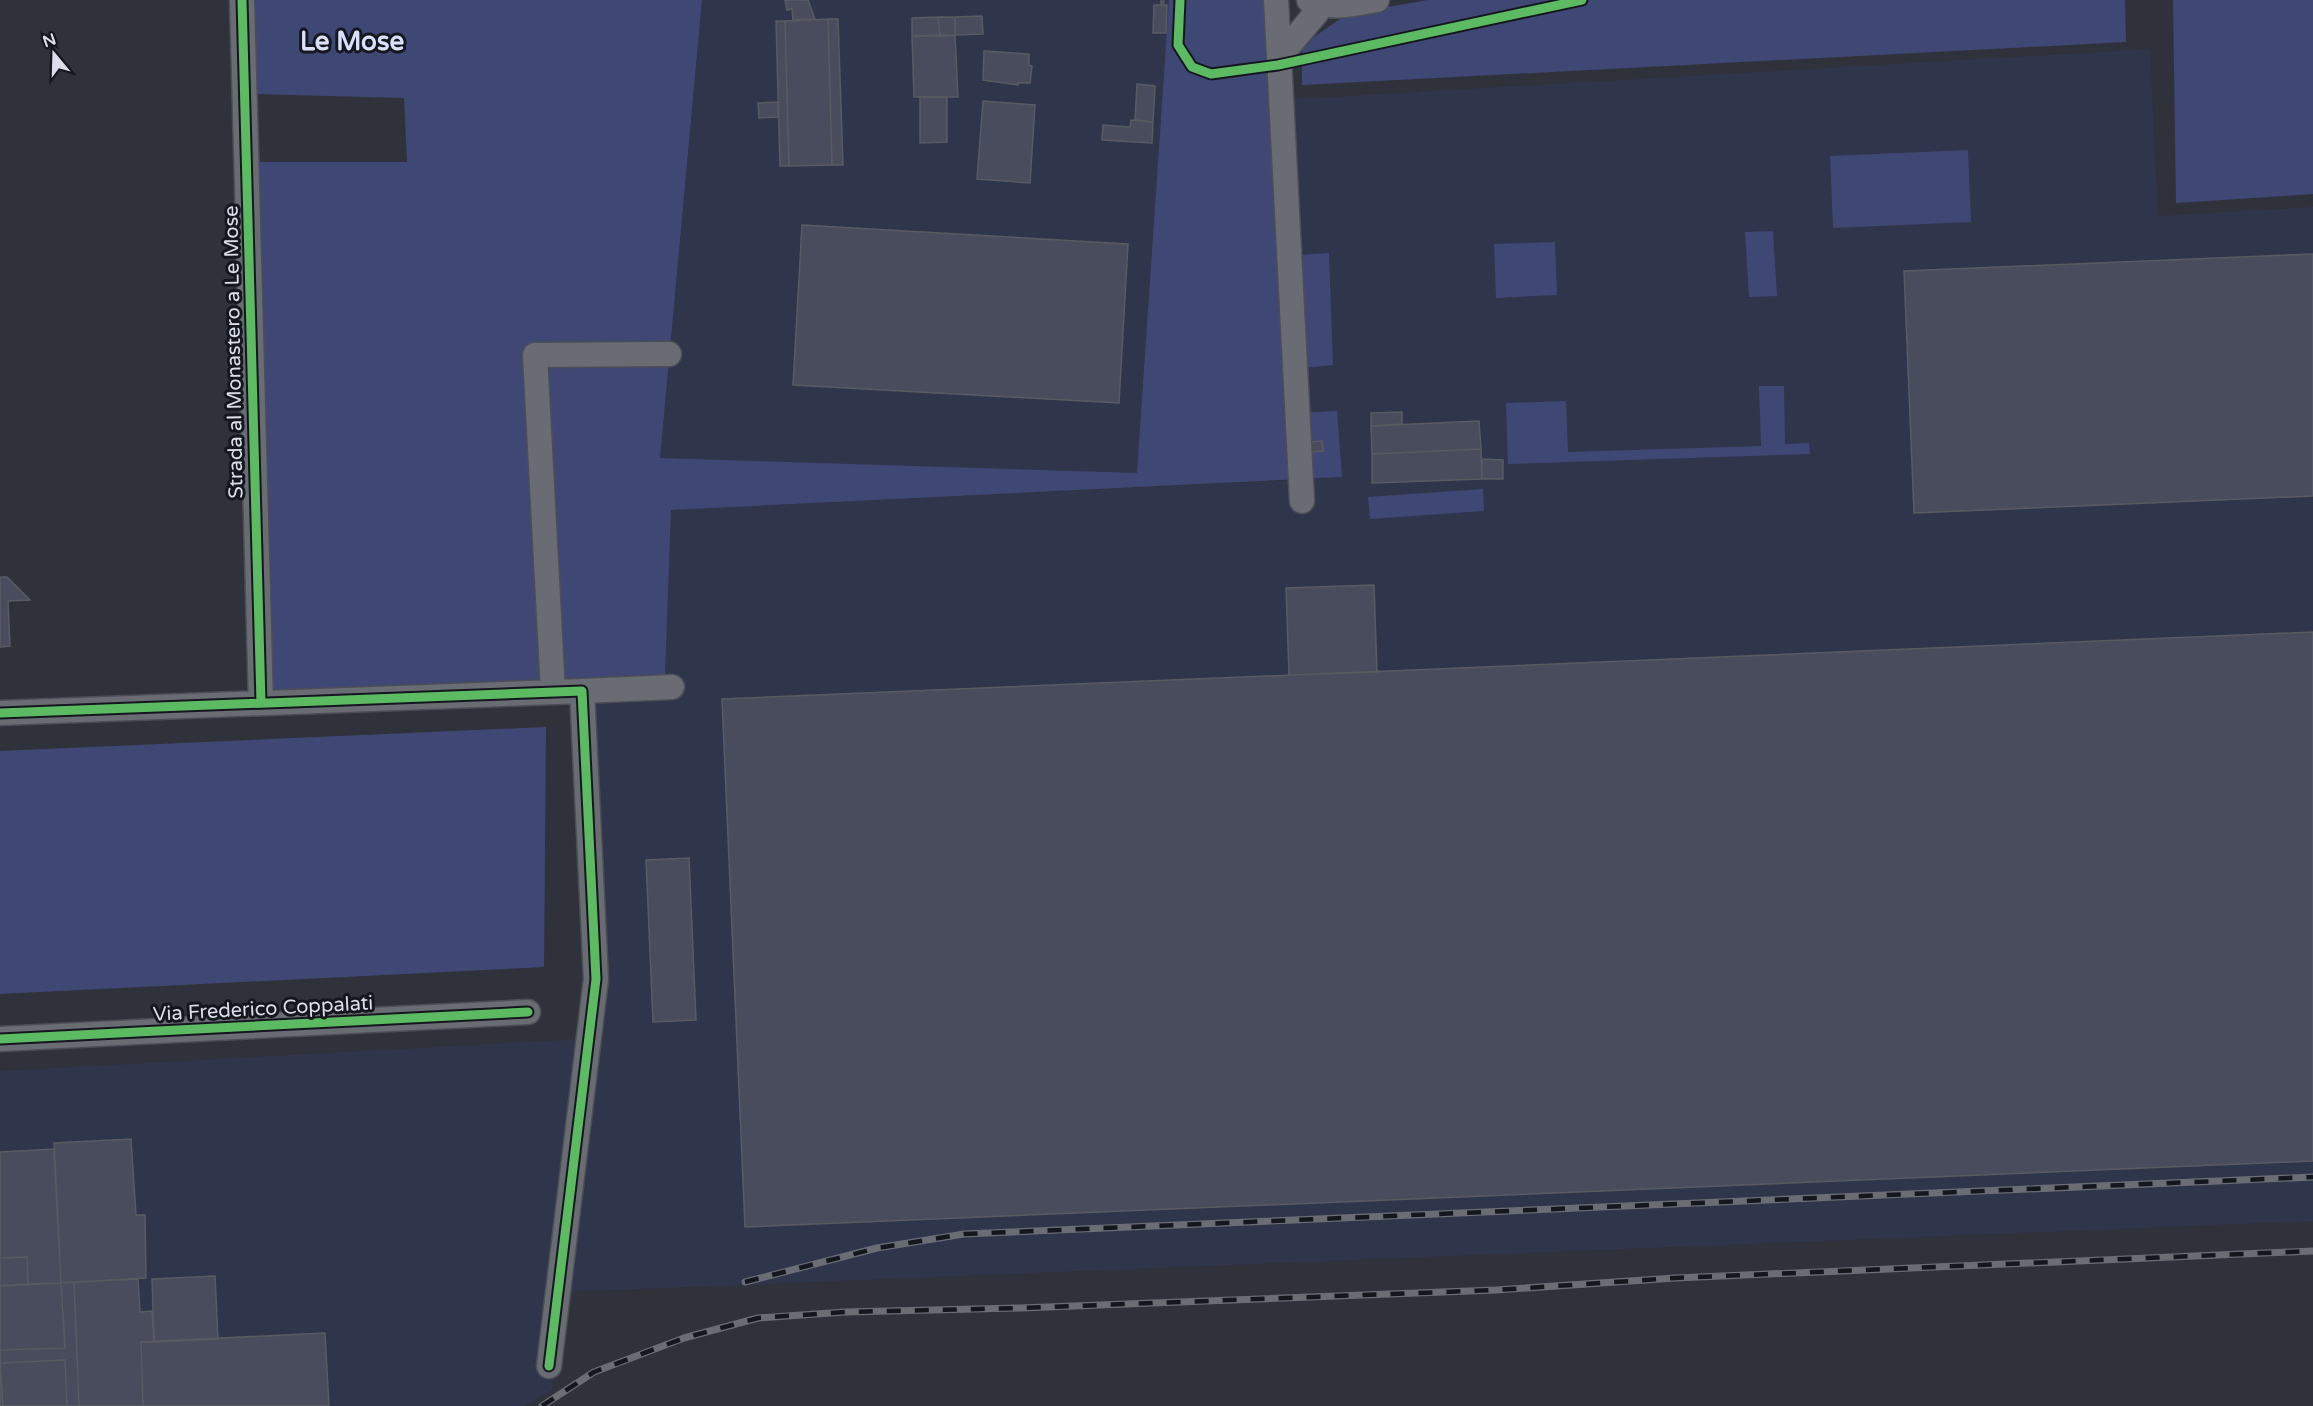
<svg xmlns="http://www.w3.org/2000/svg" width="2313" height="1406" viewBox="0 0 2313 1406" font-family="'Varela Round',sans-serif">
<rect width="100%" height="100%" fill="#2f323b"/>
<path fill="#2f354b" d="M702,0h467l-31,474 -478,-16z
M2150,49l8,167 155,-9v1014l-1749,71 -12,98 -28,16h-524v-335l581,-32 2,-351 82,-12 6,-166 626,-30 -16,-380z"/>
<path fill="#3f4874" d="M249,0h453l-42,458 477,15 32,-473h96l24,256 40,-3 4,112 -38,4 3,44 39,-2 5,66 -671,33 -6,166 -397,27 -14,-541h153l-3,-64 -153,-4z
M1428,0h697l1,42 -824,43v-35l12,-13 33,-23z
M2173,0h140v194l-137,9z
M1968,150l3,72 -138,6 -3,-72z
M1773,231l4,65 -28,1 -4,-65z
M1555,242l2,53 -61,3 -2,-54z
M1759,386h25l1,58 24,-1 1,11 -302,10 -2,-61 60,-2 2,51 193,-6z
M1483,489l1,22 -114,8 -2,-22z
M546,727l-2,240 -544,27v-243z"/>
<path fill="#494c5c" stroke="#595b63" stroke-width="1.5" d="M785,0h23l7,19 -22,1 -1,-11 -5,1z
M1161,1h3l-1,4h4l-1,28h-13l1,-28h7z
M982,16l1,18 -28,1v-18z
M938,17l2,19h-28v-18z
M938,17h17v18l-15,1z
M828,19h10l5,146h-11z
M828,19l4,146 -43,1 -4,-145z
M776,21h9l4,145h-9z
M955,35l3,62h-44l-2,-61z
M984,51l45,3v11l3,1 -2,17h-12v2l-35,-5z
M1137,84l18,2 -2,36 -18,-2z
M920,97h27v45l-27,1z
M983,101l52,4 -5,78 -53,-4z
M778,102v15l-19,1 -1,-15z
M1131,120l22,2 -1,21 -50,-3 1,-15 27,2z
M802,225l326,19 -9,159 -326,-18z
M2313,254v242l-399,17 -10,-242z
M1402,412v12l-31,2v-13z
M1479,421l2,28 -109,5 -1,-28z
M1322,441l1,10 -13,1v-10z
M1481,449l1,30 -110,4v-29z
M1482,459l21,1v19h-21z
M0,577h7l23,23 -22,1 2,45 -10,1z
M1374,585l3,87 -88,3 -3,-87z
M2313,632v529l-1568,66 -23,-528z
M689,858l7,162 -43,2 -7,-162z
M131,1139l5,76h9l1,63 -85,5 -7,-140z
M54,1149l7,134 -33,1 -1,-27 -27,1v-106z
M27,1257l1,27 -28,2v-28z
M215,1276l3,63 -64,3 -2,-63z
M138,1279l2,33 12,-1 2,31h-13l2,64h-64l-5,-124z
M74,1282l5,124h-12l-2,-46 -65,3v-13l65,-2 -4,-65z
M61,1283l4,65 -65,2v-64z
M325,1333l4,73h-186l-2,-64z
M0,1356v7l3,43h-3z
M65,1360l2,46h-64l-3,-43z"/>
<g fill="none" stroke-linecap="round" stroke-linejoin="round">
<defs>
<path id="minor" d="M242,0l19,703
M1276,0l26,501
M1309,0c23,10 45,4 68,0
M1278,65l8,-16 31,-37 2,-8 -3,-4
M553,691l-18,-336 134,-1
M582,691l90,-4
M0,713l582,-22 14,288 -47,387
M0,1039l528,-27"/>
</defs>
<use href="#minor" stroke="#4b4e56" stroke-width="27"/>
<use href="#minor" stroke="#6a6c74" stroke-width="24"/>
<defs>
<path id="rail" d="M745,1282l132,-34 87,-14 1349,-57
M542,1406l52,-34 90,-34 74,-20 87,-6 176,-4 475,-18 179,-12 638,-27"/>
</defs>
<use href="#rail" stroke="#6a6e74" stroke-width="7"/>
<use href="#rail" stroke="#15171f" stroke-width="4.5" stroke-dasharray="14" stroke-linecap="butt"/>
<defs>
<path id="cycleway" d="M242,0l19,703
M1180,0l-2,45 14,22 19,7 67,-9 304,-65
M0,713l582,-22 14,288 -47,387
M0,1039l528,-27"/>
</defs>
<use href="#cycleway" stroke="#15171f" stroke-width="13"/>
<use href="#cycleway" stroke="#5cba63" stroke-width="9"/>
</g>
<g text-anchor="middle" stroke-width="6" stroke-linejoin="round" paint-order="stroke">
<g font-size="20" fill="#dadeea" stroke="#15171f">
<text transform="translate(233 352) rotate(-91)" y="7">Strada al Monastero a Le Mose</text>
<text transform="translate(263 1008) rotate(-3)" y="7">Via Frederico Coppalati</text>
</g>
<g font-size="26" font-weight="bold" fill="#dae1fa" stroke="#15171f">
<text x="352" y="50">Le Mose</text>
</g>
</g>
<g transform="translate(54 54) rotate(341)" stroke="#15171f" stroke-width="4.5" paint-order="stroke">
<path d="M0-4.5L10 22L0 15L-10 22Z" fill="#dadeea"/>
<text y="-9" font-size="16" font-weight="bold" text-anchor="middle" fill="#dadeea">N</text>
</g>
</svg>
